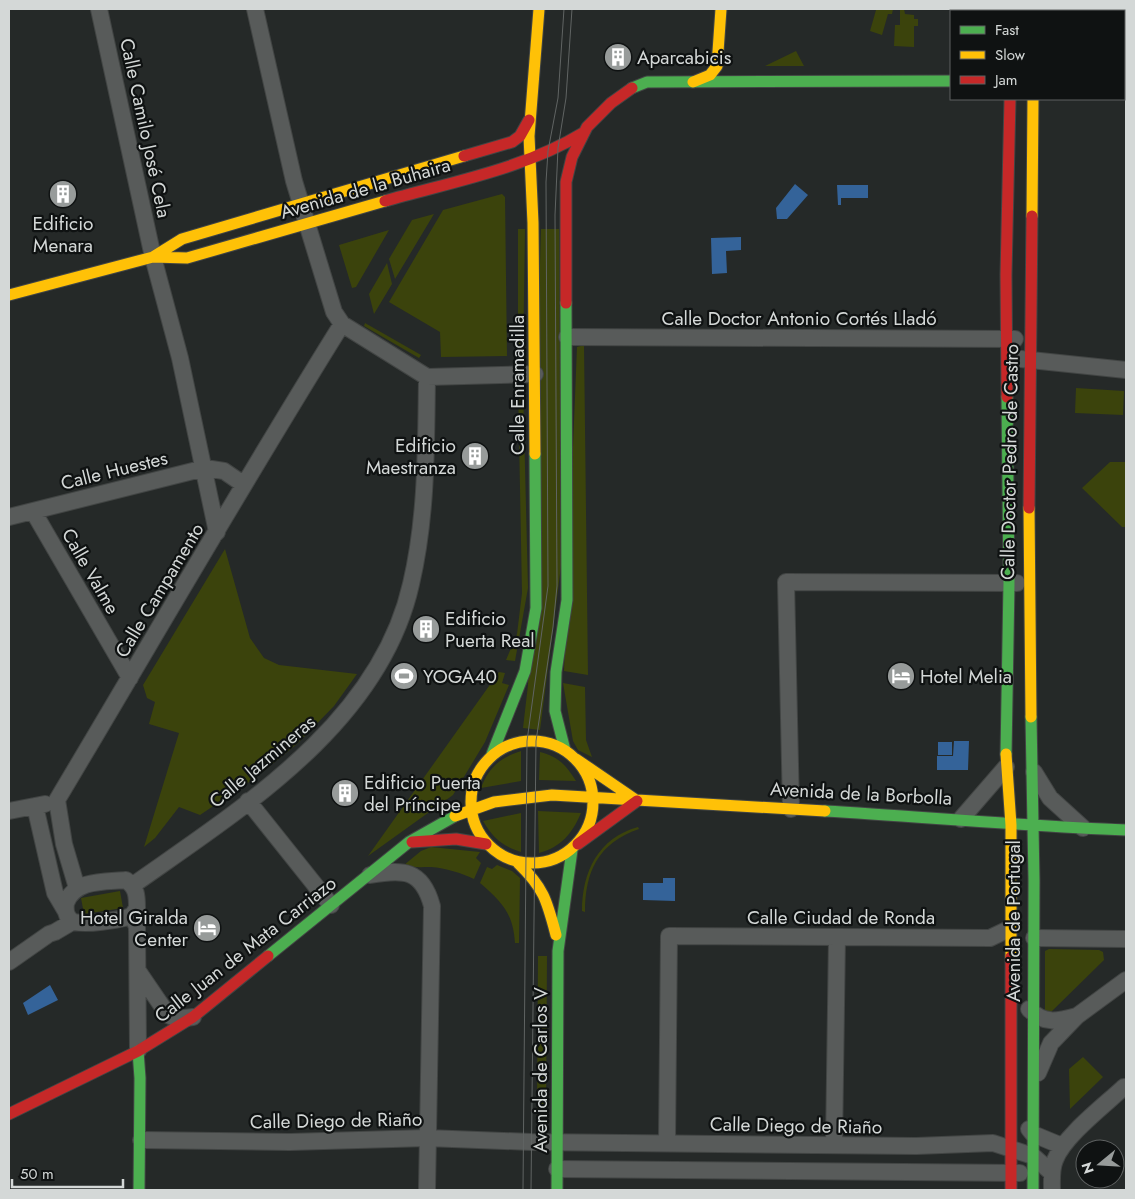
<svg xmlns="http://www.w3.org/2000/svg" width="1135" height="1199" viewBox="0 0 1135 1199" font-family="Jost,sans-serif">
<rect width="100%" height="100%" fill="#252928"/>
<path fill="#3b430c" d="M874,9h19l-1,5h-4l-6,21 -12,-4 6,-21z
M900,9h4l1,5 9,1v4h4v7h-4v21l-20,-1 1,-21h5z
M796,51l8,15h-39z
M502,194l3,3 2,159 -66,1 -1,-25 -51,-30 54,-92z
M434,214l-39,65 -6,-20 23,-39z
M518,229h7l-2,134 -5,2z
M541,229h18l2,337 -21,164 -17,-2 5,-43z
M389,230l-33,57 -4,1 -13,-43z
M387,263l5,21 -18,30 -5,-20z
M365,323l56,32 -2,3 -55,-32z
M584,345l4,330 -24,-4 13,-324z
M518,383l5,3 5,202 -13,73 -9,-1 11,-26 5,-41z
M1076,388l48,3 -1,24 -48,-2z
M1110,462h16v65h-4l-40,-39z
M225,549l25,89 14,20 15,7 78,9 -23,32 -37,38 -42,34 -55,37 -21,-8 -24,31 -11,9 35,-114 -30,-9 6,-22 -8,-4 -4,-13z
M499,672l6,1 -3,10 7,2 -24,57 -32,53 -85,61z
M563,683l22,4 1,53 6,17 -14,-7 -5,-9z
M521,751v30l-40,7c8,-21 19,-30 40,-37z
M540,752c19,5 26,13 36,29l-37,-1z
M538,811l43,2c-9,21 -20,34 -42,40z
M521,813v39c-19,-6 -28,-14 -38,-31z
M638,827l1,2c-41,14 -54,43 -54,83l-3,-1c0,-39 16,-73 56,-84z
M431,847l49,5 -4,6 5,5 -7,16c-13,-6 -28,-11 -43,-12 -10,0 -17,1 -27,-2l17,-14z
M497,865l15,6 8,7 -1,65h-4c-2,-30 -13,-41 -35,-60l7,-16 5,2z
M120,891l3,17 -39,6 -3,-16z
M1049,949l50,1 4,2 1,8 -54,53 -5,1v-63z
M538,956h9l-1,159h-9z
M1083,1057l20,20 -33,32 -1,-40z"/>
<path fill="#346399" d="M795,184l13,11 -21,24h-10l-1,-11z
M837,185h31v13h-27v7h-3z
M741,237v13l-15,1 1,22 -15,1 -1,-36z
M954,741h15l-1,29h-31v-14h16z
M938,742h14v13h-14z
M663,878h12v23l-32,-1v-17h20z
M50,985l8,15 -30,15 -5,-12z"/>
<g fill="none" stroke-linecap="round" stroke-linejoin="round">
<defs>
<path id="street" d="M99,9l54,248 27,101 37,174
M255,9l39,172 40,131 8,12 85,53 108,-3
M567,337l448,2
M1021,359l105,11
M33,511l97,167
M9,517l196,-49 19,3 19,13
M1034,772l16,26 33,30
M248,801l83,104
M35,806l20,87 10,17
M791,809l-5,-227 231,1
M9,811l36,-7
M961,819l45,-52
M370,875c33,-6 52,-6 62,31l-5,284
M126,880c11,8 11,16 11,28 -2,3 -3,5 -5,7 -7,5 -53,11 -60,6 -6,-4 -7,-11 -6,-18 9,-24 39,-21 60,-23z
M133,885c109,-77 247,-162 278,-301 16,-68 15,-138 16,-207
M77,888l-13,-44 -7,-44c95,-159 187,-319 285,-476
M132,915l5,12 1,124
M1034,938l92,1
M9,962l40,-28 6,-2 17,-10
M138,971l30,44 9,4 16,-2
M1029,1009c15,16 29,12 48,7
M1038,1073l13,-30 26,-27 49,-36
M1029,1129l4,5 29,12
M141,1140l149,2 137,-4 104,4 385,4 77,-3 40,13 19,17
M667,1143l2,-207 321,2 21,-10
M834,1145l3,-208
M557,1169l463,4
M1052,1190c0,-10 -1,-21 3,-30 9,-24 50,-55 69,-73"/>
<path id="fast" d="M1013,9v2
M1034,9v2
M632,88l15,-6 304,-1
M1031,717l3,163 -1,310
M565,750l-10,-39 1,-39 11,-72 -1,-297
M492,754l33,-83 11,-63 -1,-154
M1006,754l3,-171 -2,-186
M825,811c100,6 200,15 301,19
M268,956l141,-114 46,-26
M138,1051l2,27 -1,112
M557,1190l1,-239 14,-101"/>
<path id="slow" d="M693,82l17,-7 7,-9 4,-57
M1032,216l1,-117
M153,257l29,-18 282,-83
M9,295l144,-38 34,1 198,-57
M535,454l-2,-231 -4,-87 10,-127
M1029,508l2,209
M471 802a61 61 0 1 1 122 0a61 61 0 1 1-122 0Z
M1006,754l5,71v132
M576,759l60,41
M455,816l39,-14 58,-7 273,16
M518,863c26,25 29,38 38,72"/>
<path id="jam" d="M464,156l48,-14 8,-6 9,-16
M385,201c66,-19 139,-32 198,-68
M566,303v-121l6,-25 15,-30 24,-24 21,-15
M1007,397l-1,-122 4,-176
M1029,508l3,-292
M412,842l44,-3 30,5
M578,844l59,-43
M1011,957v233
M9,1114l129,-63 55,-34 75,-61"/>
</defs>
<use href="#street" stroke="#424544" stroke-width="18"/>
<use href="#fast" stroke="#424544" stroke-width="13"/>
<use href="#slow" stroke="#424544" stroke-width="13"/>
<use href="#jam" stroke="#424544" stroke-width="13"/>
<use href="#street" stroke="#585b5a" stroke-width="16"/>
<use href="#fast" stroke="#4caf50" stroke-width="11"/>
<use href="#slow" stroke="#ffc107" stroke-width="11"/>
<use href="#jam" stroke="#c62828" stroke-width="11"/>
<path stroke="#606463" stroke-width="1" d="M523,1190l4,-449 21,-155 -2,-404 2,-31 10,-53 6,-89
M531,1190l5,-449 17,-114 4,-41 -2,-371 3,-67 8,-50 6,-89"/>
</g>
<defs>
<symbol id="building-disc" viewBox="-11 -11 22 22"><circle r="9.5" fill="#979b9a" stroke="#0f1212"/><path d="M-4-6H4V6H1V3H-1V6H-4ZM-2.5-4.3h1.7v1.8h-1.7ZM.8-4.3h1.7v1.8H.8ZM-2.5-1h1.7V.8h-1.7ZM.8-1h1.7V.8H.8Z" fill="#fff"/></symbol>
<symbol id="stadium-disc" viewBox="-11 -11 22 22"><circle r="9.5" fill="#979b9a" stroke="#0f1212"/><path d="M0-5a6.5 5 0 1 0 0 10a6.5 5 0 1 0 0-10ZM-3.5-1.8h7v3.6h-7Z" fill="#fff"/></symbol>
<symbol id="hotel-disc" viewBox="-11 -11 22 22"><circle r="9.5" fill="#979b9a" stroke="#0f1212"/><path d="M-6-4.5h1.5V1H6V5H4.5V3h-9V5H-6ZM-4 0a1.8 1.8 0 1 1 3.6 0ZM.5 0V-2.5h3Q6-2.5 6 0Z" fill="#fff"/></symbol>
</defs>
<g fill-rule="evenodd">
<use href="#building-disc" x="602" y="41" width="32" height="32"/>
<use href="#building-disc" x="47" y="178" width="32" height="32"/>
<use href="#building-disc" x="459" y="440" width="32" height="32"/>
<use href="#building-disc" x="410" y="613" width="32" height="32"/>
<use href="#stadium-disc" x="388" y="660" width="32" height="32"/>
<use href="#hotel-disc" x="885" y="660" width="32" height="32"/>
<use href="#building-disc" x="329" y="777" width="32" height="32"/>
<use href="#hotel-disc" x="191" y="912" width="32" height="32"/>
</g>
<g text-anchor="middle" stroke-width="4.5" stroke-linejoin="round" paint-order="stroke">
<g font-size="19" fill="#d4d8d7" stroke="#0f1212" text-anchor="start">
<text x="637" y="64">Aparcabicis</text>
<text x="63" y="230" text-anchor="middle">Edificio<tspan x="63" dy="22">Menara</tspan></text>
<text x="456" y="452" text-anchor="end">Edificio<tspan x="456" dy="22">Maestranza</tspan></text>
<text x="445" y="625">Edificio<tspan x="445" dy="22">Puerta Real</tspan></text>
<text x="423" y="683">YOGA40</text>
<text x="920" y="683">Hotel Melia</text>
<text x="364" y="789">Edificio Puerta<tspan x="364" dy="22">del Príncipe</tspan></text>
<text x="188" y="924" text-anchor="end">Hotel Giralda<tspan x="188" dy="22">Center</tspan></text>
</g>
<g font-size="19" fill="#d4d8d7" stroke="#0f1212">
<text transform="translate(146 128) rotate(78)" y="7">Calle Camilo José Cela</text>
<text transform="translate(365 188) rotate(-16)" y="7">Avenida de la Buhaira</text>
<text x="799" y="325">Calle Doctor Antonio Cortés Lladó</text>
<text transform="translate(517 385) rotate(-90)" y="7">Calle Enramadilla</text>
<text transform="translate(1009 462) rotate(-89)" y="7">Calle Doctor Pedro de Castro</text>
<text transform="translate(114 470) rotate(-14)" y="7">Calle Huestes</text>
<text transform="translate(91 571) rotate(60)" y="7">Calle Valme</text>
<text transform="translate(159 590) rotate(-59)" y="7">Calle Campamento</text>
<text transform="translate(262 761) rotate(-40)" y="7">Calle Jazmineras</text>
<text transform="translate(861 793) rotate(3)" y="7">Avenida de la Borbolla</text>
<text x="841" y="924">Calle Ciudad de Ronda</text>
<text transform="translate(1013 921) rotate(-90)" y="7">Avenida de Portugal</text>
<text transform="translate(245 949) rotate(-38)" y="7">Calle Juan de Mata Carriazo</text>
<text transform="translate(540 1070) rotate(-90)" y="7">Avenida de Carlos V</text>
<text transform="translate(336 1120) rotate(-1)" y="7">Calle Diego de Riaño</text>
<text transform="translate(796 1125) rotate(1)" y="7">Calle Diego de Riaño</text>
</g>
</g>
<rect width="1135" height="1199" fill="none" stroke="#d4d8d7" stroke-width="20"/>
<rect x="950" y="10" width="175" height="90" fill="#0f1212" stroke="#5e6161"/>
<rect x="960" y="26" width="25" height="8" fill="#4caf50" stroke="#5e6161"/>
<text x="995" y="35" font-size="15" fill="#d4d8d7">Fast</text>
<rect x="960" y="51" width="25" height="8" fill="#ffc107" stroke="#5e6161"/>
<text x="995" y="60" font-size="15" fill="#d4d8d7">Slow</text>
<rect x="960" y="76" width="25" height="8" fill="#c62828" stroke="#5e6161"/>
<text x="995" y="85" font-size="15" fill="#d4d8d7">Jam</text>
<g transform="translate(1100 1164) rotate(252)"><circle r="24" fill="#0f1212" stroke="#5e6161"/>
<path d="M0-4L9 19L0 12L-9 19Z" fill="#979b9a"/>
<text y="-8" font-size="14" font-weight="bold" text-anchor="middle" fill="#d4d8d7">N</text>
</g>
<path d="M12 1179v8h111v-8" fill="none" stroke="#d4d8d7" stroke-width="2.5"/>
<text x="20" y="1179" font-size="15" fill="#d4d8d7" stroke="#0f1212" stroke-width="4" paint-order="stroke">50 m</text>
</svg>
